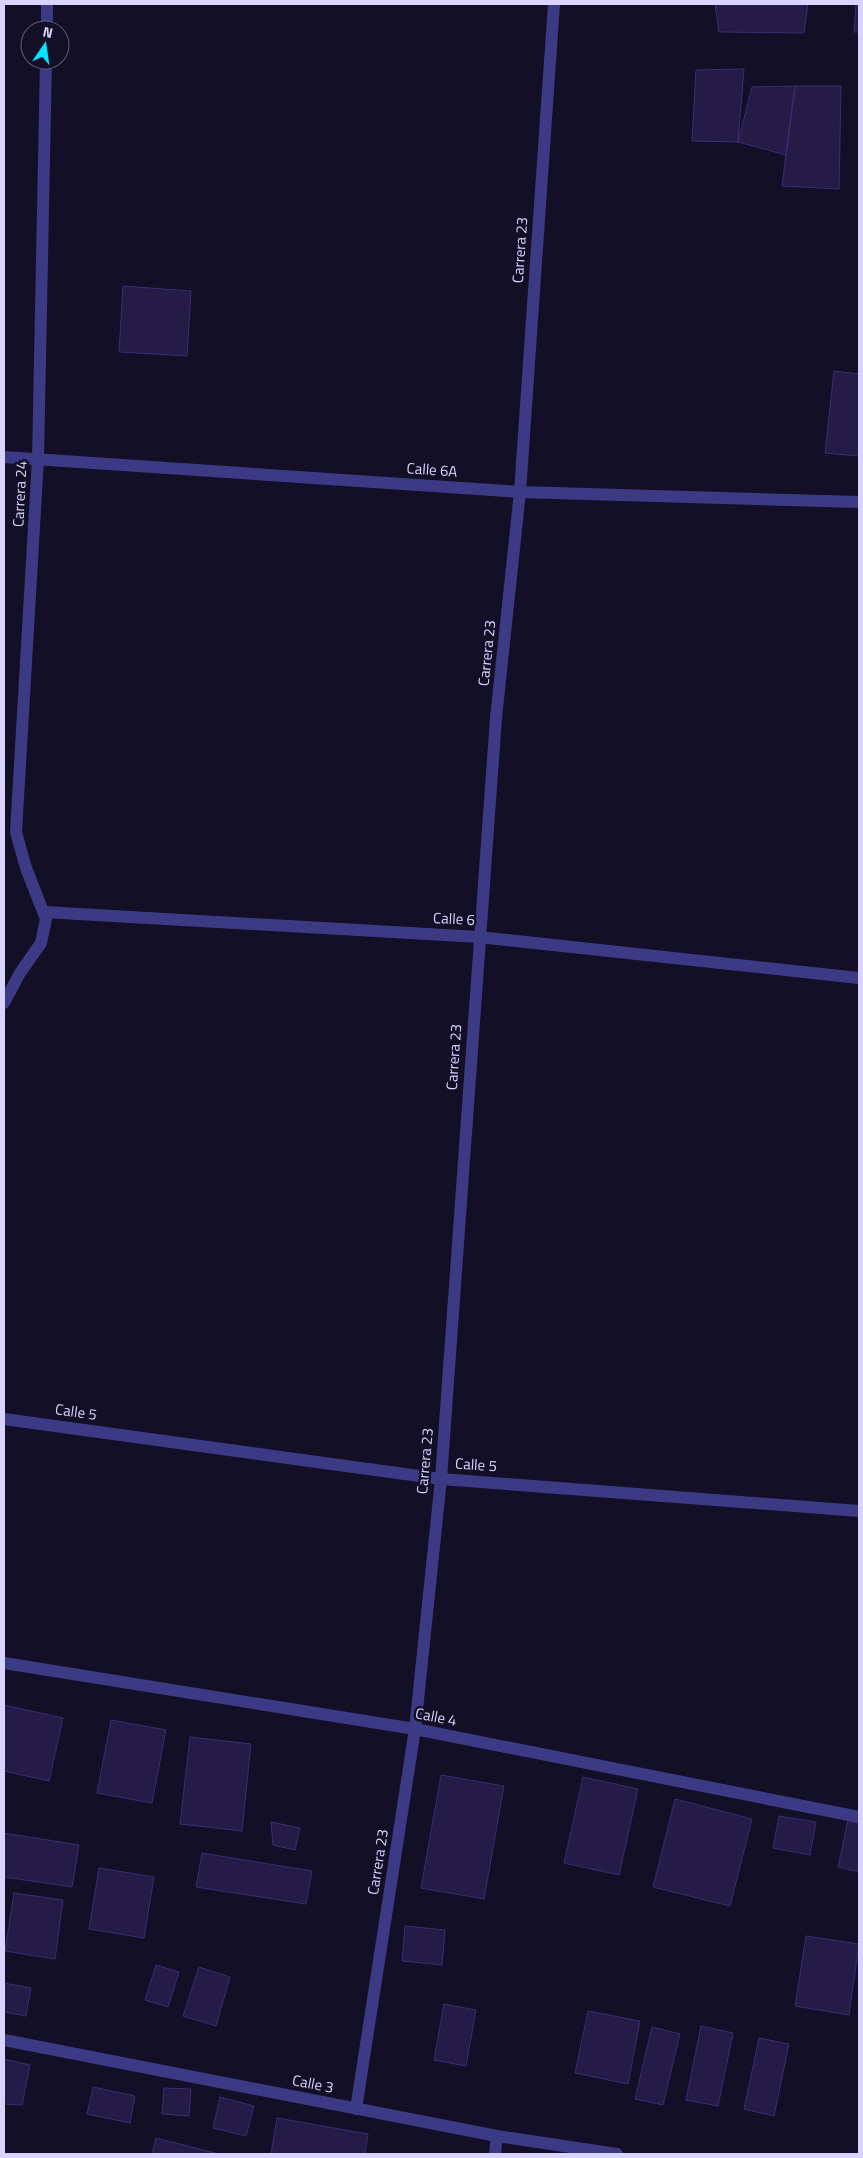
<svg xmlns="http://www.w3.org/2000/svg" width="863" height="2158" viewBox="0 0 863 2158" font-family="'Titillium Web',sans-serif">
<rect width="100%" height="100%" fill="#130f26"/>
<path fill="#241b47" stroke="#3b2d73" d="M715,4h93l-4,29 -85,-1z
M856,4h3v28h-5z
M744,69l-6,73 -46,-1 4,-71z
M795,86h46l-2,103 -57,-3z
M795,86l-9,69 -48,-13 14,-55z
M123,286l68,5 -4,65 -68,-4z
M834,371l25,3v82l-34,-3z
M4,1705l59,13 -14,63 -45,-10z
M111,1720l55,10 -14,73 -55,-10z
M190,1737l61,7 -9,87 -62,-7z
M441,1775l63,11 -20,113 -63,-11z
M583,1777l55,12 -19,86 -55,-12z
M675,1799l77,20 -22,87 -77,-19z
M779,1816l37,6 -6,33 -37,-7z
M848,1820l11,3v49l-21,-5z
M271,1822l29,6 -5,22 -22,-5z
M4,1833l75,12 -7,42 -68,-10z
M202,1853l110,18 -6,33 -110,-17z
M99,1868l55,9 -10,61 -55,-9z
M14,1893l49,7 -8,59 -50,-8z
M405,1926l40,4 -3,35 -40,-4z
M806,1936l53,8 -10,71 -54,-9z
M156,1965l23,7 -11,35 -23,-7z
M199,1967l31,10 -14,49 -33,-10z
M4,1983l27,5 -5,28 -22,-4z
M444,2004l32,6 -10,56 -32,-6z
M588,2011l52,10 -12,63 -53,-11z
M701,2026l32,7 -15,73 -32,-6z
M652,2027l28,7 -17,71 -28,-6z
M759,2038l30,6 -15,72 -30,-7z
M4,2059l26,6 -8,40 -18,-1z
M93,2087l42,9 -5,27 -43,-9z
M164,2088l27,1 -2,27 -27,-2z
M220,2097l34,9 -8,30 -33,-8z
M277,2118l91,16 -3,20h-94z
M156,2138l63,16h-67z"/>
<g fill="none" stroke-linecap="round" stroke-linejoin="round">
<path stroke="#3d3a85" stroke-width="12" d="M47,30v-26
M4,457l516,35 339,10
M44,912l435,25 380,41
M4,1003l16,-30 21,-30 5,-24 -20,-51 -10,-36 22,-373 8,-399
M4,1419l437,60 418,32
M4,1663l411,66 444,88
M4,2040l493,96 120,18
M356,2109l59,-380 26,-250 55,-761 24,-226 34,-488
M495,2154l2,-18"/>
</g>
<g text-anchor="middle" stroke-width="5" stroke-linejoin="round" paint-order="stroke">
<g font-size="15" fill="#d9d4ff" stroke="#130f26">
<text transform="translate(520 250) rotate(-86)" y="5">Carrera 23</text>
<text transform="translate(432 470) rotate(4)" y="5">Calle 6A</text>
<text transform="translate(20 494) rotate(-87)" y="5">Carrera 24</text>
<text transform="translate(487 653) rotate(-84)" y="5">Carrera 23</text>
<text transform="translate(454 919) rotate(3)" y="5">Calle 6</text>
<text transform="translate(454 1057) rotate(-86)" y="5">Carrera 23</text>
<text transform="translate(76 1412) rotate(8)" y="5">Calle 5</text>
<text transform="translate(425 1461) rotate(-85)" y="5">Carrera 23</text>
<text transform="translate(476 1465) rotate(4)" y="5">Calle 5</text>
<text transform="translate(436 1717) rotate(11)" y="5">Calle 4</text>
<text transform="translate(378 1862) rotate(-81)" y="5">Carrera 23</text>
<text transform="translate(313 2084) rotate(11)" y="5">Calle 3</text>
</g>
</g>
<rect width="863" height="2158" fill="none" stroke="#d9d4ff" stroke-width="10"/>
<g transform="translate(45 45) rotate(13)"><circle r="24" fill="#130f26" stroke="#625e7d"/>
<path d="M0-4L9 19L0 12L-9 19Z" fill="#00e5ff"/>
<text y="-8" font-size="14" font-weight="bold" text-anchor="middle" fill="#d9d4ff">N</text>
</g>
</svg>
